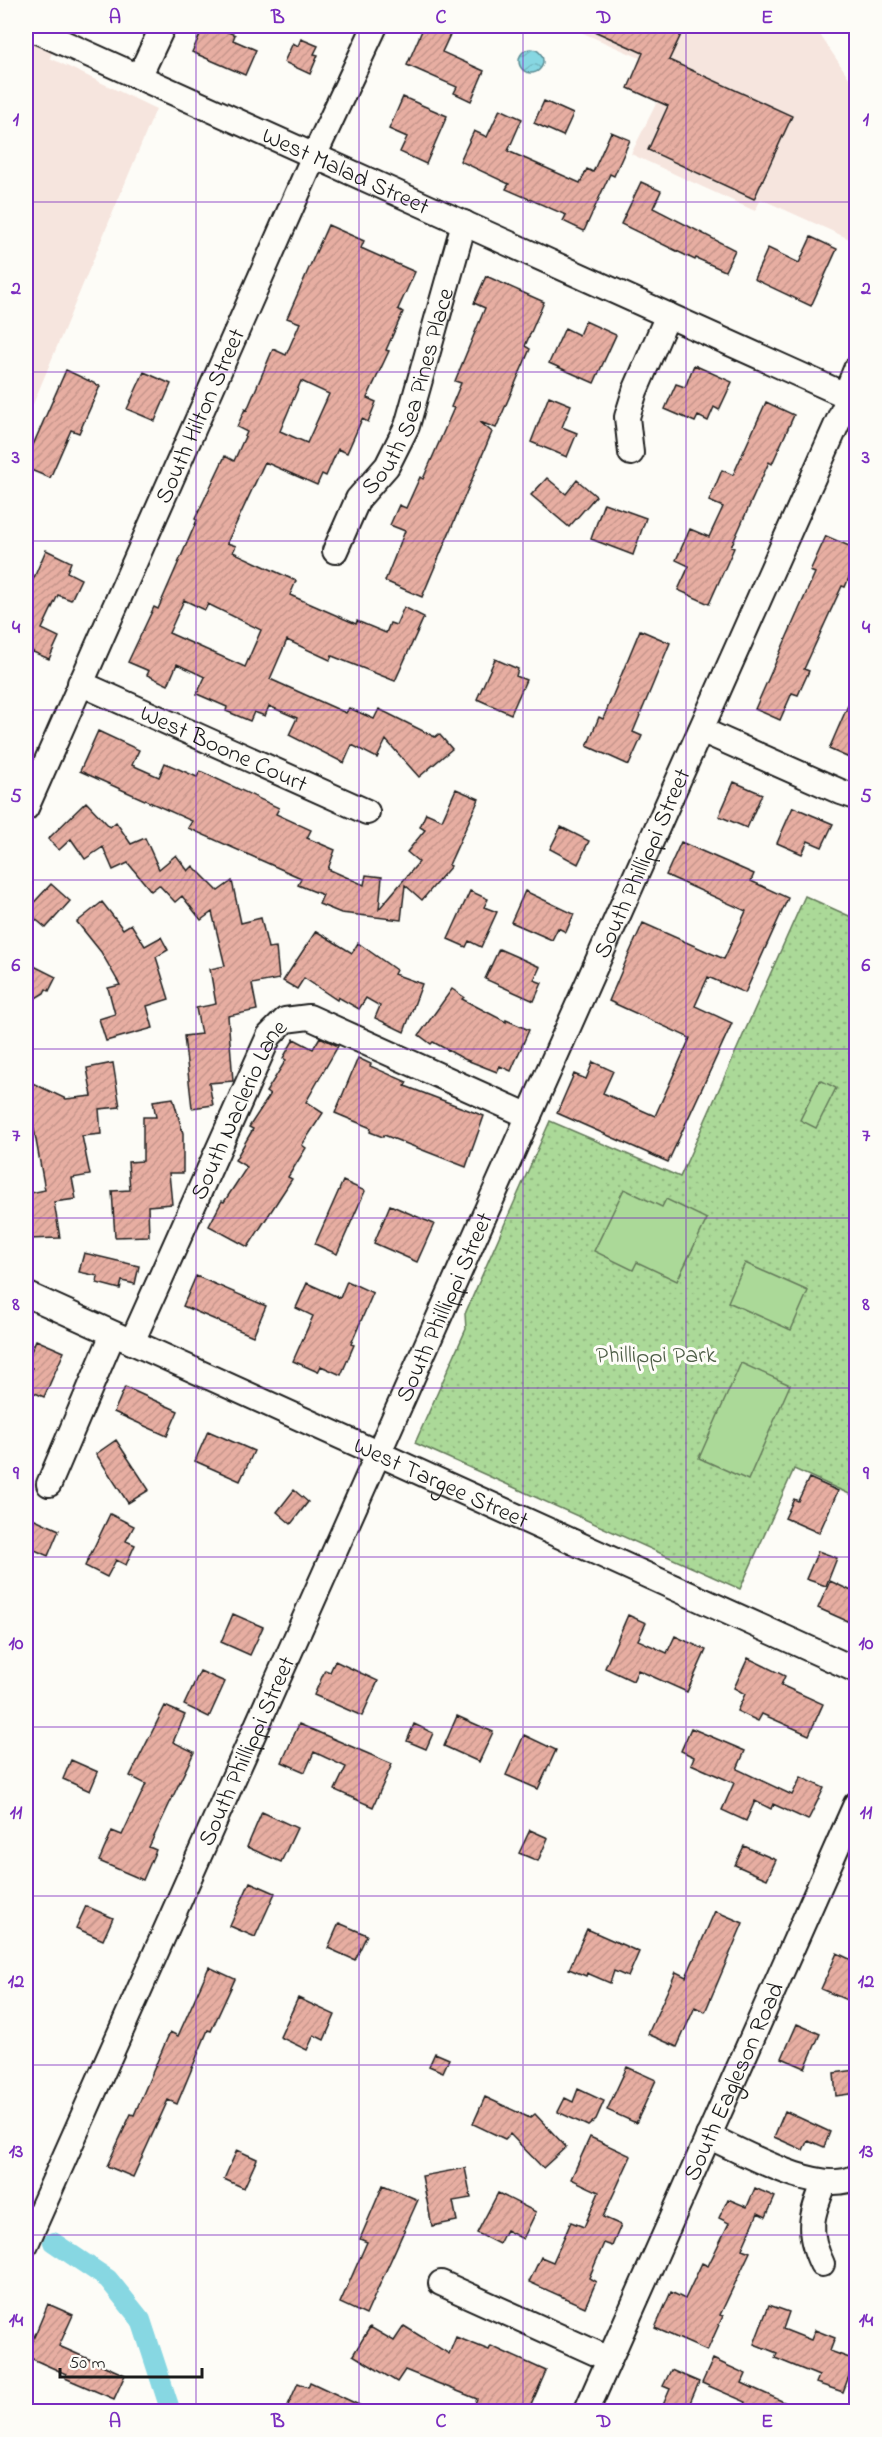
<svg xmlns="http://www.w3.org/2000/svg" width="882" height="2437" viewBox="0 0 882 2437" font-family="'Indie Flower',sans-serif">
<defs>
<pattern id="park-dots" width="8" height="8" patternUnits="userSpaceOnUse" patternTransform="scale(1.5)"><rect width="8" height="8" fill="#abd998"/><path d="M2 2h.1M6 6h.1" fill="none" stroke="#93ba82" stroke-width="1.8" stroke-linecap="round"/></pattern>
<pattern id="water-waves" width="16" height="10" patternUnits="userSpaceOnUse" patternTransform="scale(1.5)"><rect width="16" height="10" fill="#87d7e2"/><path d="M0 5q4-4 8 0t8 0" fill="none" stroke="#74b8c1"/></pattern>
<pattern id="building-hatch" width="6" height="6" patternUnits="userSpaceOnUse" patternTransform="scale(1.5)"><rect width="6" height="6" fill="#e7aea2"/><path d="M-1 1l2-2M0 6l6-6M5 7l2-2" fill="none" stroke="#c6958b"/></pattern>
</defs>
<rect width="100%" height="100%" fill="#fdfcf7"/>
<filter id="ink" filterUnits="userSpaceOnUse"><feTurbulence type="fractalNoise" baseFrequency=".0167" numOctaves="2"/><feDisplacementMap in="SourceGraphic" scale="12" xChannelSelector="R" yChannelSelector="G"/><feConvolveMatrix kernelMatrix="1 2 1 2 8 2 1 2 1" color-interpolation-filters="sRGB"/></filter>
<g filter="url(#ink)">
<path fill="#f6e5de" d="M26,26h35l-11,32 106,51 -130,312z
M567,26h247l42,62v154l-95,-43 -6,12 -124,-57 41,-82z"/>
<path fill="url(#park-dots)" stroke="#647a5a" stroke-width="1.5" d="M805,896l51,23v578l-62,-28 -54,120 -325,-146 51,-114 -1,-15 85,-193 130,56z"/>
<path fill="#abd998" stroke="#647a5a" stroke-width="1.5" d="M820,1080l16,8 -20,40 -16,-8z
M624,1189l38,18 4,-8 41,20 -30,62 -40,-19 -4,8 -39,-19z
M745,1263l63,28 -17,39 -63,-28z
M741,1363l49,22 -42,95 -49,-22z"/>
<path fill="url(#water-waves)" stroke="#5c8c93" stroke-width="1.5" d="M519 61a12 12 0 1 1 24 0a12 12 0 1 1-24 0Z"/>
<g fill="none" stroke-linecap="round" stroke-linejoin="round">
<path stroke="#87d7e2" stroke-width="20" d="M53,2242l55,37 33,41 30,92"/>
</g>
<path fill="url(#building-hatch)" stroke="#1c1c1c" stroke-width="1.5" fill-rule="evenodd" d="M204,26h10l21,9 -2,5 23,10 -11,25 -53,-23z
M424,26h30l-12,26 42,19 -13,30 -17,-8 3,-6 -50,-22z
M583,26h102l-16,34 123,56 -38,83 -106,-49 20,-44 -40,-18 15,-35z
M301,39l17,7 -4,8 4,1 -8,19 -26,-12 9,-19 5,3z
M403,97l44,19 -21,48 -26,-12 7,-15 -18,-8z
M544,101l29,13 -10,22 -29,-13z
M500,109l22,10 -14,32 72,32 7,-14 6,3 18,-40 19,8 -16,36 -4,-2 -26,57 -21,-10 3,-6 -60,-26 3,-5 -49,-23 14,-30 13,6z
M641,182l20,9 -8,17 82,42 -10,21 -29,-13 -1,2 -74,-36z
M328,225l36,16 -3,7 54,24 -17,37 5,3 -17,38 3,1 -22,47 9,4 -8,20 -6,-3 -15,34 -9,-4 -12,27 -4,-2 -5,11 -52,-23 -38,81 9,3 -3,6 63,29 -6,14 66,29 1,-3 29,12 4,-10 6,2 8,-18 20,10 -29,64 -63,-25 -2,4 -43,-20 -17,39 76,34 3,-5 25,11 5,-10 56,28 4,-3 13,15 -33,28 -33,-37 -9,18 -25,-13 -8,18 -55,-28 8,-17 -28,-12 -4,10 -11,-4 -4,9 -24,-10 1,-4 -30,-13 8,-17 -28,-13 -9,21 -21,-10 2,-4 -21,-9 26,-55 4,2 39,-89 -2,-1 30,-63 9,5 13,-29 -10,-5 8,-18 2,1 26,-61 13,6 14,-32 -13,-5zM301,381l28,13 -22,49 -27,-12zM184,600l21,10 3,-6 53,26 -16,37 -76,-34z
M811,237l26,12 -26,57 -57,-27 14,-31 31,15z
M486,276l58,26 -19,44 5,3 -34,79 -16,-6 12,10 -70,165 -37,-16 20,-50 -15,-6 9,-20 7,3 14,-31 3,2 31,-71 -3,-1 10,-24 -6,-2 30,-73 -11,-5z
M585,321l31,14 -22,48 -45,-20 16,-35 14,7z
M694,365l38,17 -13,28 -5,-3 -6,14 -10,-5 -3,6 -30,-13 11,-25 9,3z
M66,370l34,16 -21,47 -8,-3 -21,48 -24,-10v-7z
M144,372l27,12 -16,37 -28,-12z
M549,396l22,9 -9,22 15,6 -10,24 -36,-15z
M766,402l28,13 -22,49 -3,-2 -38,85 3,1 -25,56 -31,-14 11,-24 -13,-6 14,-31 19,8 14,-30 -14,-6 13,-31 11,5z
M547,478l19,16 11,-14 19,16 -27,31 -38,-32z
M604,503l42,15 -13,37 -42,-16z
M826,536l30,13v12l-11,26 -3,-1 -38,83 5,2 -11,24 -6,-2 -12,27 -25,-11 60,-136 -5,-2z
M46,550l25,12 -4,10 14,7 -10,21 -13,-5 -16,34 17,8 -10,22 -18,-8 -5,10v-65z
M640,630l30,13 -37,89 9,4 -13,29 -42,-19 12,-29 4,2z
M495,659l23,10 -2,7 10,4 -15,34 -34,-15z
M856,687v74l-27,-12z
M98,731l41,19 -7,15 27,12 6,-14 32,14 3,-6 79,37 -3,6 35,16 -4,8 28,12 -7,19 36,16 2,-10 16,2 -3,32 40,-47 -12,-10 18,-22 -5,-3 6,-14 16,7 14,-31 23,10 -30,66 2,1 -29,34 -17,-15 -4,35 -60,-7 -22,-9 4,-9 -25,-10 3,-7 -113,-50 4,-7 -112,-50z
M734,782l28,12 -15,34 -28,-12z
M86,802l24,25 6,-5 15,22 14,-6 14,31 17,-14 12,16 5,-5 25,25 14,-10 9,42 20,-5 7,30 8,-1 3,32 -27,5 5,26 -29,6 5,65 -24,2 4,22 -21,3 -8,-72 17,-2 -5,-26 20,-4 -6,-35 15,-3 -13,-54 -11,8 -19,-24 -7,6 -16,-17 -8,6 -23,-28 -15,7 -10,-23 -18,12 -14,-20 -12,11 -11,-11z
M793,807l40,17 -11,23 -14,-6 -6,13 -25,-11z
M561,827l28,14 -11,23 -28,-15z
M681,842l73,32 -3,7 37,17 -43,95 -37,-16 -13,29 37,17 -64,139 -111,-49 17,-39 12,5 7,-17 20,9 -10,22 52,23 35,-78 -81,-37 19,-45 15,-33 81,36 22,-48 -80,-36z
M51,884l19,17 -24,27 -20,-17z
M470,891l18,8 -4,8 13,5 -16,35 -12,-6 -3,6 -18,-8z
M525,891l49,23 -8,18 -8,-4 -6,12 -41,-18z
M102,902l21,27 8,-5 14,22 16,-9 7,13 -12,7 13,42 -22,7 6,22 -47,13 -7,-22 16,-5 -7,-26 12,-3 -19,-33 -24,-30z
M316,931l36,22 6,-10 38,27 -2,4 28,10 -18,48 -29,-14 5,-12 -14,-8 -7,11 -21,-12 -1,3 -33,-22 -7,11 -14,-8z
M499,949l41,18 -6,13 8,3 -8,18 -49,-22z
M26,962l30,15 -7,14 -3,-2 -2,4 -18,11z
M452,989l12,8 -2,2 44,23v-2l23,10 -18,41 -11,-5 -3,6 -33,-13 -31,-17 -2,2 -12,-9z
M320,1037l18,9 -32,56 17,11 -21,32 4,3 -18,29 4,2 -44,68 -39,-21 13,-25 2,1 23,-35 -12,-7 18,-31 -4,-2 21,-32 -4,-3 20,-32 -3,-2 11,-19 19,10z
M358,1058l13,6 -1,2 37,16 -2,4 79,30 -18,51 -82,-32 -1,2 -13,-5 1,-4 -36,-15z
M113,1063l7,44 -21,2 2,25 -19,2 8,39 -18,3 4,21 -22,3 6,36 -34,1v-45l19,-4 -11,-61 -8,17v-66l40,19 26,-3 -5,-28z
M173,1098l10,35v40h-14l3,31 -24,2 1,30 -34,1 -3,-46 18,-1 -2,-28 15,-1v-44h13l-3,-16z
M343,1181l22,10 -28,63 -22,-10z
M390,1205l44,19 -17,38 -43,-19z
M84,1253l55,13 -4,18 -13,-3 -2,8 -23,-6 1,-7 -19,-4z
M196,1276l70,30 -13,30 -70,-30z
M347,1281l26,12 -22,51 3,1 -13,30 -20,-9 -3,6 -25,-11 20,-45 -17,-8 11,-25 33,15z
M36,1340l28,12 -20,45 -18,-8v-7l6,-14 -6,-2v-3z
M125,1387l53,24 -11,25 -53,-24z
M208,1431l46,20 -14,30 -45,-20z
M116,1440l33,50 -21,13 -32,-49z
M809,1478l29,13 -19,42 -34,-15 9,-19 4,2z
M294,1490l14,12 -17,22 -14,-12z
M110,1514l24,12 -8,15 9,4 -9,20 -10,-5 -9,17 -22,-11z
M26,1515l33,15 -11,26 -22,-10z
M818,1551l19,7 -11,28 -20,-7z
M830,1581l26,12v32l-38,-17z
M233,1614l30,13 -13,28 -29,-13z
M628,1615l18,8 -8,17 29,13 8,-17 31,14 -19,42 -49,-22 -5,11 -28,-13z
M748,1658l37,18 -4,9 42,19 -14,31 -47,-21 -4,7 -21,-10 8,-17 -11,-6z
M335,1661l43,20 -16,35 -48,-21 11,-25 5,2z
M200,1671l25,11 -16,35 -25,-12z
M165,1706l20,9 -12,27 21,10 -45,95 7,3 -13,30 -44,-19 13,-30 10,4 24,-51 -16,-8z
M457,1716l36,16 -14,30 -35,-16z
M299,1724l93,40 -19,43 -38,-17 11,-23 -32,-15 -9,20 -23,-10z
M414,1724l19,9 -7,16 -19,-8z
M691,1728l54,23 -8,18 55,26 9,-18 23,11 -16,32 -35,-16 -2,5 -16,-8 -9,20 -24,-11 12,-27 -43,-19 3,-7 -13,-6z
M524,1735l32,15 -18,39 -32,-14z
M71,1760l27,12 -8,19 -27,-12z
M262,1812l35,16 -16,34 -34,-15z
M530,1830l18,8 -10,23 -19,-8z
M744,1846l32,14 -9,19 -32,-14z
M250,1882l25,11 -20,44 -25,-11z
M86,1906l27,12 -10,22 -27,-12z
M715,1911l28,12 -38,89 -10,-5 -18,40 -29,-13 28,-62 10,5z
M339,1923l28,12 -12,25 -27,-12z
M587,1929l52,23 -11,25 -14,-6 -4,12 -23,-10 -1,3 -17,-7z
M837,1953l19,9v17l-9,21 -26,-11z
M209,1967l26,12 -24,52 -3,-1 -31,74 -9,-4 -35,77 -26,-11 24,-52 3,1 36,-83 8,4z
M298,1998l37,17 -11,25 -10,-5 -7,15 -27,-13z
M797,2024l23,10 -15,34 -23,-10z
M435,2053l14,6 -6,13 -14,-6z
M627,2067l29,13 -20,43 -29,-13z
M856,2070v23l-20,3 -2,-23z
M578,2089l26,12 -8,18 -8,7 -30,-14 7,-14 8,4z
M485,2097l45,21 5,-4 31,33 -23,21 -33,-34 -5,5 -32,-15z
M785,2111l45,21 -6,15 -16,-7 -5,10 -29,-13z
M590,2137l41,19 -28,61 18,8 -9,21 -8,-3 -15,35 7,4 -11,25 -56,-25 12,-25 12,5 18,-40 13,5 15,-35 -28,-13z
M237,2150l20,9 -13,29 -20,-9z
M465,2168l6,30 -18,3 4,20 -25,5 -10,-50z
M383,2185l35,15 -52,115 -26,-12 27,-61 -7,-3z
M755,2188l20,9 -9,20 -8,-4 -16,36 8,3 -30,63 3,1 -16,35 -52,-23 16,-36 14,7 17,-36 6,3 21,-43 -10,-5 9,-19 19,8z
M498,2193l38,19 -13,27 -17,-9 -7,14 -22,-11z
M48,2304l25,11 -14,31 66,29 -11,24 -49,-21 1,-4 -40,-18z
M769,2305l20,7 -6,17 28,11 4,-10 20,8 -5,13 25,9 -12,32 -27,-9 3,-7 -44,-18 2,-5 -23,-9z
M404,2326l45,28 7,-17 33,13 2,-4 55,25 -18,41h-57l6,-13 -72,-29 -8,12 -44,-27 17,-28 24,14z
M713,2359l33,15 -4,9 64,29h-65l5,-10 -44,-19z
M671,2370l28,12 -13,30h-26l10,-23 -7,-3z
M310,2382l64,30h-89l13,-29 10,4z"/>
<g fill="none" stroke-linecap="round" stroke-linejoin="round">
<defs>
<g id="minor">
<path id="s1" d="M26,26l830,374"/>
<path d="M139,77l24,-51"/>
<path d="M631,453l-4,-36 8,-26 33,-76"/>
<path id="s2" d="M335,551l23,-52 29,-33 20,-40 57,-203"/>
<path id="s3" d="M80,683l287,129"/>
<path d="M701,730l140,62 15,5"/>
<path id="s4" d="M26,808l288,-652 61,-130"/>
<path id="s5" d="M26,1294l830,376"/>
<path id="s6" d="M132,1342l137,-306 16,-16 24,-3 220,99"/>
<path d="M49,1484l64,-150"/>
<path d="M708,2136c35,16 113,61 148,41"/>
<path id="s7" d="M26,2244l823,-1847 1,-13 6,-15"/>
<path d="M822,2264c-16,-33 -11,-49 3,-82"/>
<path d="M441,2283l168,76"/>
<path id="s8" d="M586,2412l270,-608"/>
</g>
</defs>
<use href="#minor" stroke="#1c1c1c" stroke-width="28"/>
<use href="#minor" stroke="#fdfcf7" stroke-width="24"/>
</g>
</g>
<path fill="none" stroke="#7b2cbf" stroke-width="1.5" stroke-opacity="0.55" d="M196,26v2386M359,26v2386M523,26v2386M686,26v2386M26,202h830M26,372h830M26,541h830M26,710h830M26,880h830M26,1049h830M26,1218h830M26,1388h830M26,1557h830M26,1727h830M26,1896h830M26,2065h830M26,2235h830"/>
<g text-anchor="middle" stroke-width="6" stroke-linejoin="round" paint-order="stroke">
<g font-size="24" fill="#1c1c1c" stroke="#fdfcf7">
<text dy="8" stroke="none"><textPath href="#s1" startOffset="351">West Malad Street</textPath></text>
<text dy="8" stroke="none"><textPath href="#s2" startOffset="178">South Sea Pines Place</textPath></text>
<text dy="8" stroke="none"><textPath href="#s4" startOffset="429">South Hilton Street</textPath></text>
<text dy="8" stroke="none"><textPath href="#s3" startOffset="158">West Boone Court</textPath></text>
<text dy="8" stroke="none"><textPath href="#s7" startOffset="1512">South Phillippi Street</textPath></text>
<text dy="8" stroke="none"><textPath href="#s6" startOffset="256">South Naclerio Lane</textPath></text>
<text dy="8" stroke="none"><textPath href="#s7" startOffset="1026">South Phillippi Street</textPath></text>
<text dy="8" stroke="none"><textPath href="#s5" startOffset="456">West Targee Street</textPath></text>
<text dy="8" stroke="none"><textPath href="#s7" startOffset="540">South Phillippi Street</textPath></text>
<text dy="8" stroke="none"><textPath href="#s8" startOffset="362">South Eagleson Road</textPath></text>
</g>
<g font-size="24" fill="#4e5e47" stroke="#fdfcf7">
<text x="656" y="1362">Phillippi Park</text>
</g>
</g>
<rect width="882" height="2437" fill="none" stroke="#fdfcf7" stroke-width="66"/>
<path d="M60 2368v9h142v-9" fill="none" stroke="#1c1c1c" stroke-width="3"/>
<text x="69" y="2368" font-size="18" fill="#1c1c1c" stroke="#fdfcf7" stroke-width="4.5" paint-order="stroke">50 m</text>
<rect x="33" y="33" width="816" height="2371" fill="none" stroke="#7b2cbf" stroke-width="2"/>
<g font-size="20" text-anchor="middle" font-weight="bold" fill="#7b2cbf">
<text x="115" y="23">A</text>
<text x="278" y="23">B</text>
<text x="441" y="23">C</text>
<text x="604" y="23">D</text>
<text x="767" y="23">E</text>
<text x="16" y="125">1</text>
<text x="866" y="125">1</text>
<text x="16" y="294">2</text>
<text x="866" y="294">2</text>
<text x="16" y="463">3</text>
<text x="866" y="463">3</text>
<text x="16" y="633">4</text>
<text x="866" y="633">4</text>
<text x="16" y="802">5</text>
<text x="866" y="802">5</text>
<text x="16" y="971">6</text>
<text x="866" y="971">6</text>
<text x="16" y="1141">7</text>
<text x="866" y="1141">7</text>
<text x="16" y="1310">8</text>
<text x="866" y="1310">8</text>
<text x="16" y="1479">9</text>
<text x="866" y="1479">9</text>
<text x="16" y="1649">10</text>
<text x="866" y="1649">10</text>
<text x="16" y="1818">11</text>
<text x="866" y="1818">11</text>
<text x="16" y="1987">12</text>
<text x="866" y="1987">12</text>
<text x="16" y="2157">13</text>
<text x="866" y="2157">13</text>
<text x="16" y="2326">14</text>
<text x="866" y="2326">14</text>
<text x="115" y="2427">A</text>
<text x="278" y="2427">B</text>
<text x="441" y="2427">C</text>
<text x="604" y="2427">D</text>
<text x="767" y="2427">E</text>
</g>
</svg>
